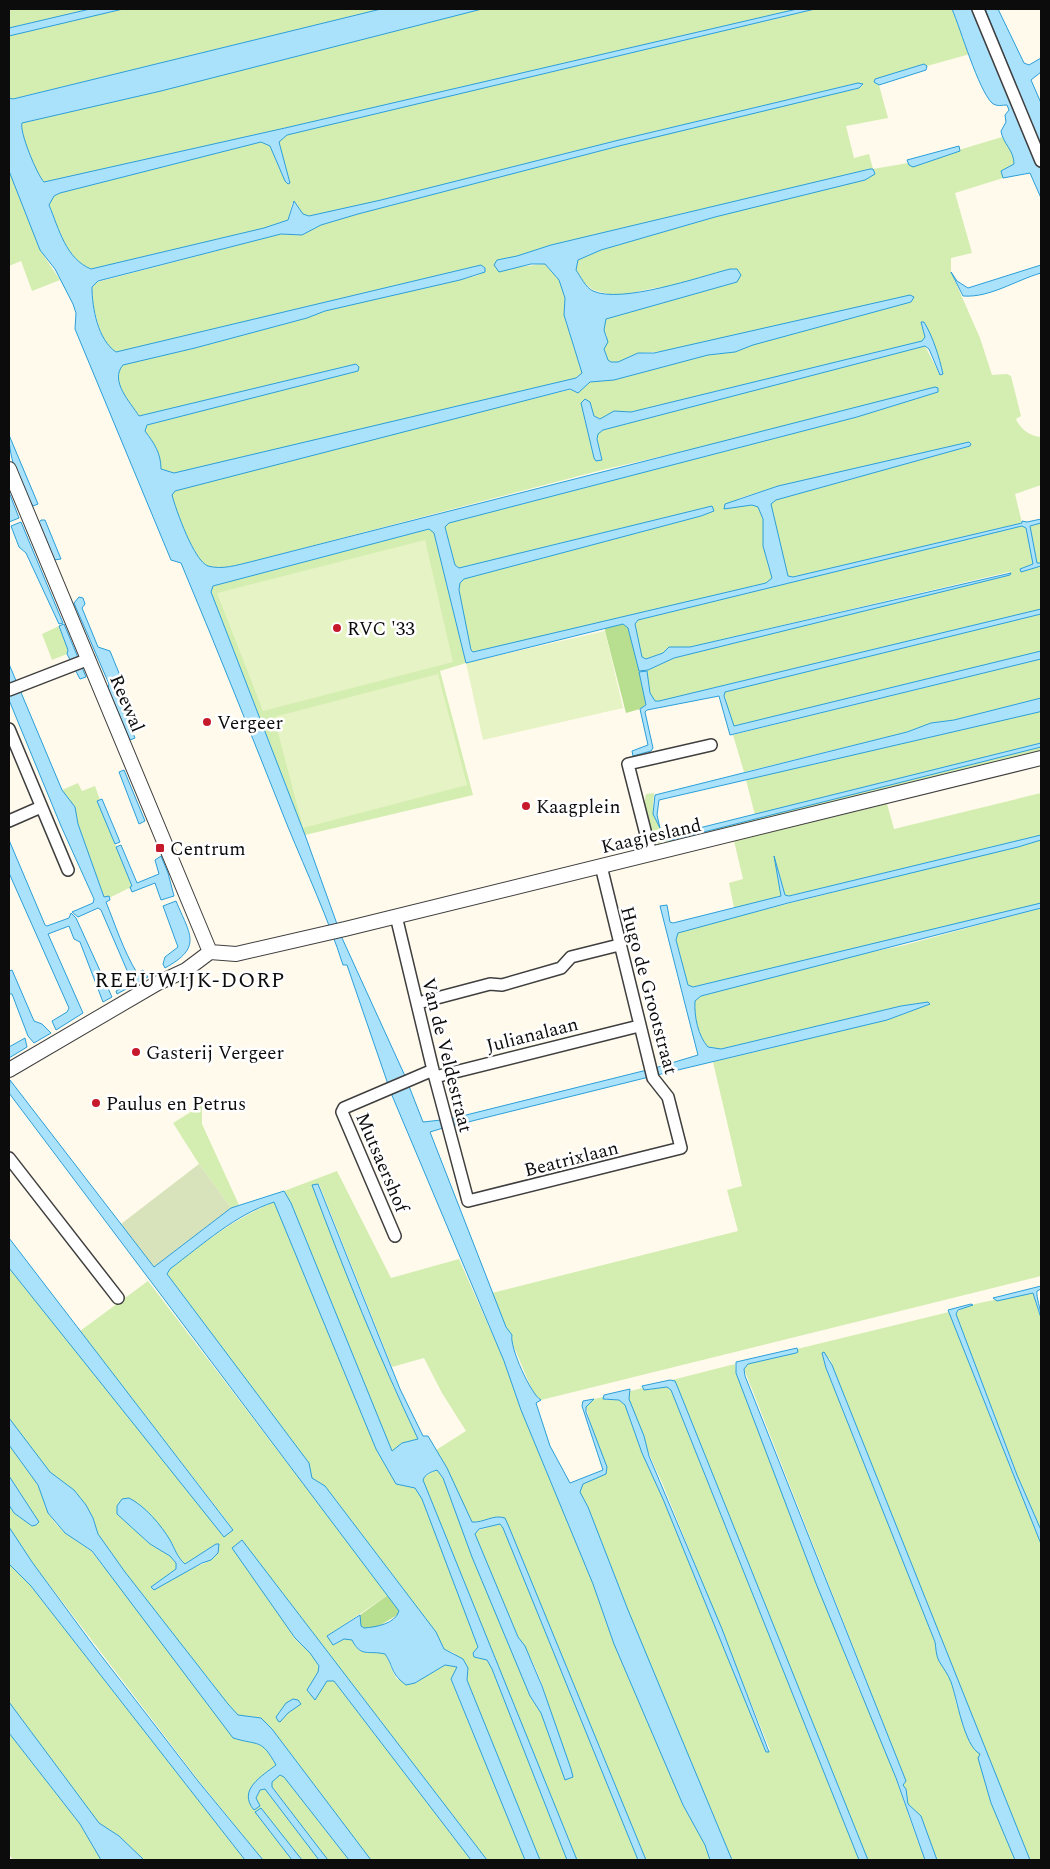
<svg xmlns="http://www.w3.org/2000/svg" width="1050" height="1869" viewBox="0 0 1050 1869" font-family="Spectral,serif">
<rect width="100%" height="100%" fill="#fffaeb"/>
<path fill="#d4edb1" fill-rule="evenodd" d="M9,9h81l-81,19z
M123,9h258l-369,90 -3,-1v-62z
M482,9h315l-512,119 -241,54c-7,-7 -25,-51 -22,-59l139,-32z
M815,9h137l18,45 -43,12 -4,-2 -49,18 5,3 9,33 -42,8 8,32 15,-4 4,15 35,-6 1,2 93,-28 10,13 2,15 -13,6 2,7 -48,15 17,60 -21,5v14l29,66 12,37 15,-1 4,2 10,40 -5,3c5,11 14,17 25,18v48l-26,9 7,29 -229,54 -5,-1 -18,-72 6,-4 194,-54 -1,-4 -191,44 -38,12 -16,11 28,-5 6,3 5,12v27l9,33 -6,4 -293,70 -2,-3 -12,-60 1,-7 4,-4 237,-63 12,-5 -1,-5 -253,62 -4,-3 -10,-39 4,-3 408,-106 81,-25 -336,78 -352,92c-13,3 -28,8 -42,4 -14,-5 -32,-56 -36,-71l3,-4 185,-50 213,-52 17,-7 24,-2 94,-25 27,-3 17,-7 -114,8 -20,9h-7l-3,-2 -4,-11 3,-13 -3,-6 2,-11 131,-37 -83,6 -38,8 -23,-6 -9,-7 -8,-13 2,-10 23,-10 114,-33 160,-43 -2,-5h-3l-319,76 -33,11 -21,4 21,7 27,-3 14,16 6,18 -1,18 18,57 -6,5 -402,96 -13,-5c0,-16 -7,-26 -16,-38l2,-6 211,-54 1,-4 -3,-3 -217,52c-8,-13 -30,-35 -16,-51l72,-17 112,-30 17,-7 136,-31 19,-5 6,-7 -4,-3 -365,87c-4,-3 -8,-6 -11,-11 -6,-10 -17,-48 -11,-58l187,-49 21,1 19,-10 37,-11 261,-68 244,-60 -5,-3 -239,57 -238,60 -72,16 -6,-2 -7,-11h-4l-4,17 -24,8 -173,41c-25,-10 -32,-41 -42,-64l5,-9 6,-3 201,-51 9,4 15,35 5,1 -11,-40 8,-7zM921,322h4l15,53 -15,-29 -322,84 -5,4 -1,5 5,20 -5,2 -3,-3 -13,-55 4,-3 5,2 4,14 7,3 13,-8 17,1 292,-71 2,-4z
M9,171l31,79 20,30 -28,11 -11,-30 -12,5z
M1041,523v40h-4l-8,-37z
M1022,526l4,2 7,36 -13,5 1,3 20,-6v43l-382,92h-4l-5,-8 -3,-22 -6,-1h7l26,-12 337,-84 -2,-2 -319,75h-20l-7,6 -17,6 -4,-2 -7,-33 3,-4z
M429,529l5,4 32,130 -26,8 33,124 -168,40 -94,-243 2,-6z
M1041,614v37l-307,75 -3,-3 -7,-31z
M59,626l9,24 -1,4 -15,6 -10,-26z
M1041,659v39l-87,22 -23,3 -24,9 -163,40 -11,-37z
M1041,711v32l-286,72 -9,-35z
M1041,747v6l-376,94 -7,-3 -2,-5 7,-4 2,5h7z
M78,783l4,8 13,-5 5,14 -2,1 34,85 -1,4 -2,-2 -20,10 -1,-2 -4,2 -26,-74 -3,-17 -13,-17z
M654,793l-1,14 7,22 -8,2 -8,-26 2,-11z
M1041,793v42l-252,61 -4,-1 -9,-32 5,33 -47,12 -5,-25 14,-4 -9,-38 153,-37 7,25z
M1041,840v63l-324,80 -24,4 -5,-2 -12,-45 1,-7 7,-3z
M1041,908v368l-500,124 -6,-3 -24,-57 1,-5 -6,-8 -14,-34 246,-62 -11,-41 15,-4 -29,-124 174,-42 41,-18 -27,4 -180,43 -13,-2c-10,-11 -14,-31 -13,-46l6,-5 19,-5 110,-30 75,-16z
M202,1105v19l37,81 -8,3 -32,-44 -26,-41z
M337,1171l54,107 68,-19 45,102 17,49 72,174 21,60 69,161 22,40 5,15h-64l-141,-342c-12,-4 -21,5 -33,4l-36,-72 30,-19 -24,-38 -18,-35 -32,9 -73,-183 -6,1 80,201 25,53 -26,12 -101,-248 -7,-12z
M274,1202l102,247 20,35 19,4 7,11 57,148 -6,6 5,5 9,2 5,9 75,191h-27l-73,-180 1,-12 -14,-15 -10,-4 -8,-17 -111,-146 -13,-8 -3,-15 -142,-189 3,-5c33,-26 65,-51 104,-67z
M9,1268l72,87 152,174 -153,-198 68,-50 240,314 -61,41 7,9 11,-7 7,2c8,18 16,10 33,14 5,8 6,16 12,25l18,4 30,-18 12,2 -6,13 74,180h-38l-245,-320 52,98 16,15 9,13 -1,6 -11,18 8,9 12,-18h7l137,179h-100l-99,-131 -11,-11 -23,-3 -10,-11 -103,-132 -27,-38 -5,-16 -7,-13 -12,-15 -24,-18 -41,-54zM137,1502l33,38 6,13 9,11 31,-20v11l-5,5 -32,15h-12l9,-6v-6l-6,-7 -20,-12 -33,-30z
M1033,1293l8,25v212l-24,-55 -61,-161c7,-12 61,-17 77,-21z
M949,1312l92,232v316h-11l-198,-495 -2,-6 -8,-6 4,15 109,274 4,19 6,6 7,17 4,19 15,41 9,10 11,49 24,57h-78l-16,-44 -13,-12 -2,-15 -3,-4 3,-4 -162,-412 4,-5 50,-12 -1,-3z
M735,1364l1,9 122,315c29,54 44,115 67,172h-57l-190,-472 -6,-8z
M667,1387l4,3 188,470h-127l-104,-250 -40,-103 -8,-15 3,-8 22,-10 -19,-67 8,-8 9,-2 3,3h13l6,5 17,48 21,46 103,253 4,-2 -109,-270c-5,-10 -33,-75 -32,-82 0,-2 2,-5 1,-7l13,-3 3,2z
M9,1445l29,40 10,28 7,10 10,10 26,18 153,190c21,2 22,8 32,24l-10,8 -17,19 2,15 9,-1 -4,-8 4,-8 5,-1 54,71h-17l-10,-13 -36,-35 36,48h-29l-64,-79 -167,-219 -23,-35v-22l6,8 17,13 4,-1 -15,-31 -12,-18z
M437,1470l6,8 87,218 11,17 25,67c-11,-48 -19,-103 -48,-143l-43,-103 1,-3 24,-7 3,4 135,332h-61l-154,-380 2,-4z
M9,1564l22,22 214,274h-101l-25,-24 -20,-13 -90,-121z
M9,1733l71,91 21,36h-88l-4,-6z
M280,1775l4,2 65,83h-21l-56,-73 -1,-5z"/>
<path fill="#b8df8f" d="M623,624l5,4 11,42h2l-2,2 7,33 -6,4 -14,4 -21,-82v-4z
M388,1595l11,16v3l-20,12 -15,3 -3,-2 -1,-12z"/>
<path fill="#d8e2bb" d="M199,1164l32,44 -77,59 -33,-43z"/>
<path fill="#e6f3c4" d="M425,540l28,122 -190,49 -46,-118z
M605,631l18,77 -140,32 -17,-77z
M438,674l29,111 -164,43 -29,-111z"/>
<path fill="#abe2fb" stroke="#2b9ed8" d="M90,9h33l-114,27v-8z
M381,9h101l-321,82 -139,32c-3,8 15,52 22,59l241,-54 512,-119h18l-528,126 -8,7 11,41 -2,1 -3,-3 -15,-35 -9,-4 -201,51 -6,3 -5,9c10,24 17,54 42,64l173,-41 24,-8 6,-19 9,13 6,2 72,-16 238,-60 239,-57 5,1 -4,4 -240,58 -261,68 -37,11 -19,10 -21,-1 -183,47 -6,6c0,21 6,53 24,65l365,-87 4,3v4l-25,8 -135,31 -18,7 -112,30 -72,17c-14,16 8,38 16,51l217,-52 3,3 -1,4 -211,54 -2,6c9,12 16,22 16,38l13,4 402,-95 6,-5 -18,-58 1,-17 -6,-18 -14,-16h-14l-32,8 -5,-7 3,-5 20,-4 34,-11 319,-76h3l2,5 -10,6 -150,37 -114,33 -23,10 -2,10c5,7 9,17 17,21 28,13 106,-14 137,-22h7l4,6 -4,7 -131,37 -2,11 4,12 -4,7 4,11 3,2h7l20,-9h16l256,-58 4,2 -3,5 -158,43 -18,7 -27,3 -94,25 -24,2 -12,11 -8,-4 -395,102 -3,4c4,15 22,66 36,71 14,4 29,-1 42,-4l685,-175 3,1v4l-81,25 -408,106 -4,4 10,38 4,3 253,-62 2,5 -13,5 -237,63 -4,4 -1,7 12,60 2,2 293,-69 6,-5 -9,-32v-27l-5,-12 -6,-2 -28,4 1,-5 53,-18 191,-44 2,2 -1,2 -194,54 -5,4 17,72 5,1 229,-54v-2l5,1 14,-3v4l-11,3 7,37h4v3l-20,6 -1,-3 13,-5 -7,-36 -4,-2 -384,94 -3,4 7,33 4,2 17,-6 6,-6h21l321,-74 -1,2 -336,83 -26,12 -9,1 -11,-43 -5,-4 -157,39 -32,-130 -5,-4 -216,57 -2,6 94,243 37,103 63,138 18,46 18,-2 2,8 -13,4 76,195 6,8c-3,11 19,60 29,65l-5,3 14,43 20,37 33,-13 -21,-64 1,-5 11,-2 -8,8v5l21,55 -1,7 -23,10 -3,8 8,15 40,103 104,250h-22l-5,-15 -22,-40 -69,-161 -21,-60 -72,-174 -17,-49 -113,-268 -44,-128h-4c-15,-47 -36,-92 -55,-138 -35,-88 -70,-176 -107,-264l-10,-3 -96,-231 1,-16 -3,-9 -18,-35 -15,-19 -31,-79v-73l4,1z
M952,9h24l65,161v28l-11,-25 -27,5 -2,-7 13,-7c0,-14 -11,-20 -13,-33l5,-9 -1,-7 4,-5 -2,-5c-5,0 -10,2 -15,-2 -14,-14 -31,-73 -40,-94z
M985,9h13l26,54 5,2 12,-7v14l-10,8 10,23v43z
M924,64l3,2 -1,4 -47,15 -5,-3 1,-3z
M959,146l1,5 -47,16 -4,-2 -2,-5z
M1041,265v8c-25,7 -51,25 -78,23l-12,-24 6,9 11,7z
M921,322h3c9,15 15,34 19,52l-3,1 -11,-26 -4,-3 -322,84 -5,4 -1,5 5,21 -6,1 -2,-3 -13,-55 4,-4 5,3 4,14 6,3 14,-8 17,1 291,-71 3,-4z
M9,435l29,69 -5,2c-13,-21 -24,-46 -24,-71z
M9,492l10,26 -10,4z
M41,520h4l16,39 -7,1 -16,-36z
M21,522l42,101 -4,1 -33,-71 -7,-6 -8,-21z
M79,597l4,1 2,6 -3,4 16,39 12,4 11,27 -6,10 20,50 -5,2 -22,-52 1,-4 -35,-81z
M1041,609v5l-316,78 -1,4 10,30 307,-75v8l-311,76 -11,-39 -72,14 -2,2 8,36 -2,3 -18,5 -1,-5 16,-6 -8,-36 6,-4 -7,-33 8,-1 3,22 5,8h4z
M64,624l22,53 -6,2 -13,-25 1,-4 -9,-24z
M9,664l53,126 13,17 3,17 26,73 5,-1 1,4 -4,2c9,22 17,48 31,71l6,-3 5,7 -31,17 -1,-3 16,-9 -31,-72 -3,-2 -20,9 -6,-5 21,-9 1,-4 -33,-73 -52,-126z
M1041,698v13l-2,1 -380,88 -2,15 3,13 -7,-14 2,-19 252,-63 24,-9 23,-3z
M1041,743v4l-369,93h-7l-2,-5h8z
M124,770l21,51 -6,3 -20,-52z
M102,799l18,43 -5,2 -18,-43z
M1041,835v5l-23,7 -230,56 -110,30 -2,7 12,45 5,2 348,-84v5l-340,88 -6,5c-1,15 3,35 13,46l13,2 180,-43 27,-4 2,2 -43,16 -230,55 -2,-7 43,-13 -38,-149 7,-1 3,17 3,1 108,-27 -7,-40 11,39 4,1z
M9,840l36,85 2,1 22,-8 2,-5 5,5 36,79 -9,5 -23,-60 -6,-3 -5,-13 -21,8 35,79 -27,17 -4,-9 15,-9 2,-4 -60,-135z
M121,845l16,38 22,-9 -4,-14 6,-4 7,17 6,23 -13,4 -6,-17 -23,9 -2,-5 2,-1 -16,-39z
M176,901c14,34 27,46 -11,67l-2,-4 2,-7 13,-10 -15,-41z
M12,970l22,51 8,3 9,9 -17,10 -6,-7 -16,-42h-3v-23z
M25,1038l2,9 -18,11v-11z
M647,1070l2,7 -197,49 -2,-7z
M10,1080l144,187 77,-59 53,-17 7,12 101,248 10,-8 16,-4c-39,-82 -74,-168 -106,-254l6,-1 82,205 23,47h5l19,32 25,54c12,1 21,-8 33,-4l4,9 137,333h-8l-135,-332 -3,-4 -21,5 -4,5 43,103 7,9 17,40 29,83 2,8 -8,3 -24,-67 -11,-17 -58,-139 -29,-79 -6,-8c-6,2 -12,4 -14,10l154,380h-10l-75,-191 -5,-9 -13,-3 -1,-4 5,-6 -56,-148 -7,-11 -19,-4 -20,-35 -102,-247c-39,13 -71,42 -104,67l-3,5 142,189 3,15 13,8 111,146 8,17 19,10 5,9 -1,12 73,180h-15l-74,-181 6,-12 -12,-2 -30,18 -9,2c-16,-12 -12,-18 -21,-31 -17,-4 -24,4 -33,-14l-8,-1 -11,6 -6,-9 33,-21 1,11 3,2c12,-1 31,-4 35,-17l-390,-518z
M9,1238l224,292 -9,7 -215,-269z
M1041,1286v3l-4,2c-1,7 4,17 4,27l-8,-25 -36,8 -4,-3z
M971,1304l2,1 -15,5 -2,4 61,161 24,55v14l-93,-234z
M797,1348l1,4 -2,1 -48,11 -4,5 1,7 161,405 -3,4 3,4 2,15 13,12 16,44h-12l-29,-82 -79,-192 -81,-213v-11z
M824,1352l8,13 198,495h-15l-24,-57 -13,-45 2,-4c-16,-8 -23,-56 -29,-72 -3,-8 -8,-14 -12,-21 -3,-5 -3,-13 -4,-19l-109,-274 -4,-15z
M670,1380l5,1 3,7 190,472h-9l-188,-470 -4,-3 -23,3 -2,-4z
M630,1389l-1,10 15,37 5,20 73,173 47,123h-3l-103,-253 -21,-46 -17,-48 -6,-5 -16,-1 1,-4z
M9,1418l41,54 24,18 12,15 7,13 5,16 27,38 103,132 10,11 23,3 11,11 99,131h-22l-65,-83 -4,-2 -8,7v5l56,73h-9l-54,-71 -5,1 -4,8 4,8 -6,4c-17,-20 8,-34 22,-45 -15,-27 -17,-19 -43,-27l-141,-187 -27,-18 -17,-20 -10,-28 -29,-40z
M9,1476l30,46 -3,3 -4,1 -18,-13 -5,-8z
M129,1498c16,8 32,27 41,42 5,9 7,17 15,24l31,-20h3l-1,9 -7,7 -9,3 -48,27 -3,-3 25,-18v-6l-6,-7 -20,-12 -33,-30v-8l5,-7z
M9,1527l23,35 61,83 105,136 65,79h-18l-214,-274 -22,-22z
M242,1540l245,320h-16l-137,-179h-7l-12,19 -8,-10 11,-18 1,-6 -9,-13 -15,-15 -63,-90z
M293,1699l5,1 3,4 -13,9 -8,9 -2,-1 -2,-4 10,-14z
M9,1702l90,121 20,13 25,24h-43l-21,-36 -71,-91z
M261,1808l41,52h-10l-37,-48z"/>
<g fill="none" stroke-linecap="round" stroke-linejoin="round">
<defs>
<path id="minor" d="M978,9l63,152
M9,690l80,-31
M9,729l59,141
M9,821l32,-14
M651,854l-23,-90 83,-19
M396,916l37,154 35,131 213,-53 -13,-51 -15,-19 -52,-212
M418,1003l72,-19 12,1 59,-17 10,-11 48,-12
M435,1077l204,-51
M9,1158l109,140
M395,1236l-53,-124 2,-4 89,-38"/>
<path id="tertiary" d="M9,469l201,483
M9,1070l147,-86 30,-14 24,-18 26,2 109,-25 696,-171"/>
</defs>
<use href="#minor" stroke="#3f3f3f" stroke-width="14"/>
<use href="#tertiary" stroke="#3f3f3f" stroke-width="16"/>
<use href="#minor" stroke="#fff" stroke-width="11"/>
<use href="#tertiary" stroke="#fff" stroke-width="14"/>
</g>
<g fill="#c7192c" stroke="#fff" stroke-width="2">
<circle cx="337" cy="628" r="5"/>
<circle cx="207" cy="722" r="5"/>
<circle cx="526" cy="806" r="5"/>
<rect x="155" y="843" width="10" height="10" rx="2.5"/>
<circle cx="136" cy="1052" r="5"/>
<circle cx="96" cy="1103" r="5"/>
</g>
<g text-anchor="middle" stroke-width="5" stroke-linejoin="round" paint-order="stroke">
<g font-size="19" fill="#0c0c0c" stroke="#fff" text-anchor="start">
<text x="347" y="635">RVC '33</text>
<text x="217" y="729">Vergeer</text>
<text x="536" y="813">Kaagplein</text>
<text x="170" y="855">Centrum</text>
<text x="146" y="1059">Gasterij Vergeer</text>
<text x="106" y="1110">Paulus en Petrus</text>
</g>
<g font-size="19" fill="#0c0c0c" stroke="#fff">
<text transform="translate(128 703) rotate(67)" y="7">Reewal</text>
<text transform="translate(651 835) rotate(-13)" y="7">Kaagjesland</text>
<text transform="translate(650 990) rotate(75)" y="7">Hugo de Grootstraat</text>
<text transform="translate(532 1034) rotate(-14)" y="7">Julianalaan</text>
<text transform="translate(448 1055) rotate(76)" y="7">Van de Veldestraat</text>
<text transform="translate(571 1158) rotate(-14)" y="7">Beatrixlaan</text>
<text transform="translate(383 1162) rotate(67)" y="7">Mutsaershof</text>
</g>
<g font-size="21" letter-spacing="1" fill="#0c0c0c" stroke="#fff">
<text x="190" y="987">REEUWIJK-DORP</text>
</g>
</g>
<rect width="1050" height="1869" fill="none" stroke="#0c0c0c" stroke-width="20"/>
</svg>
